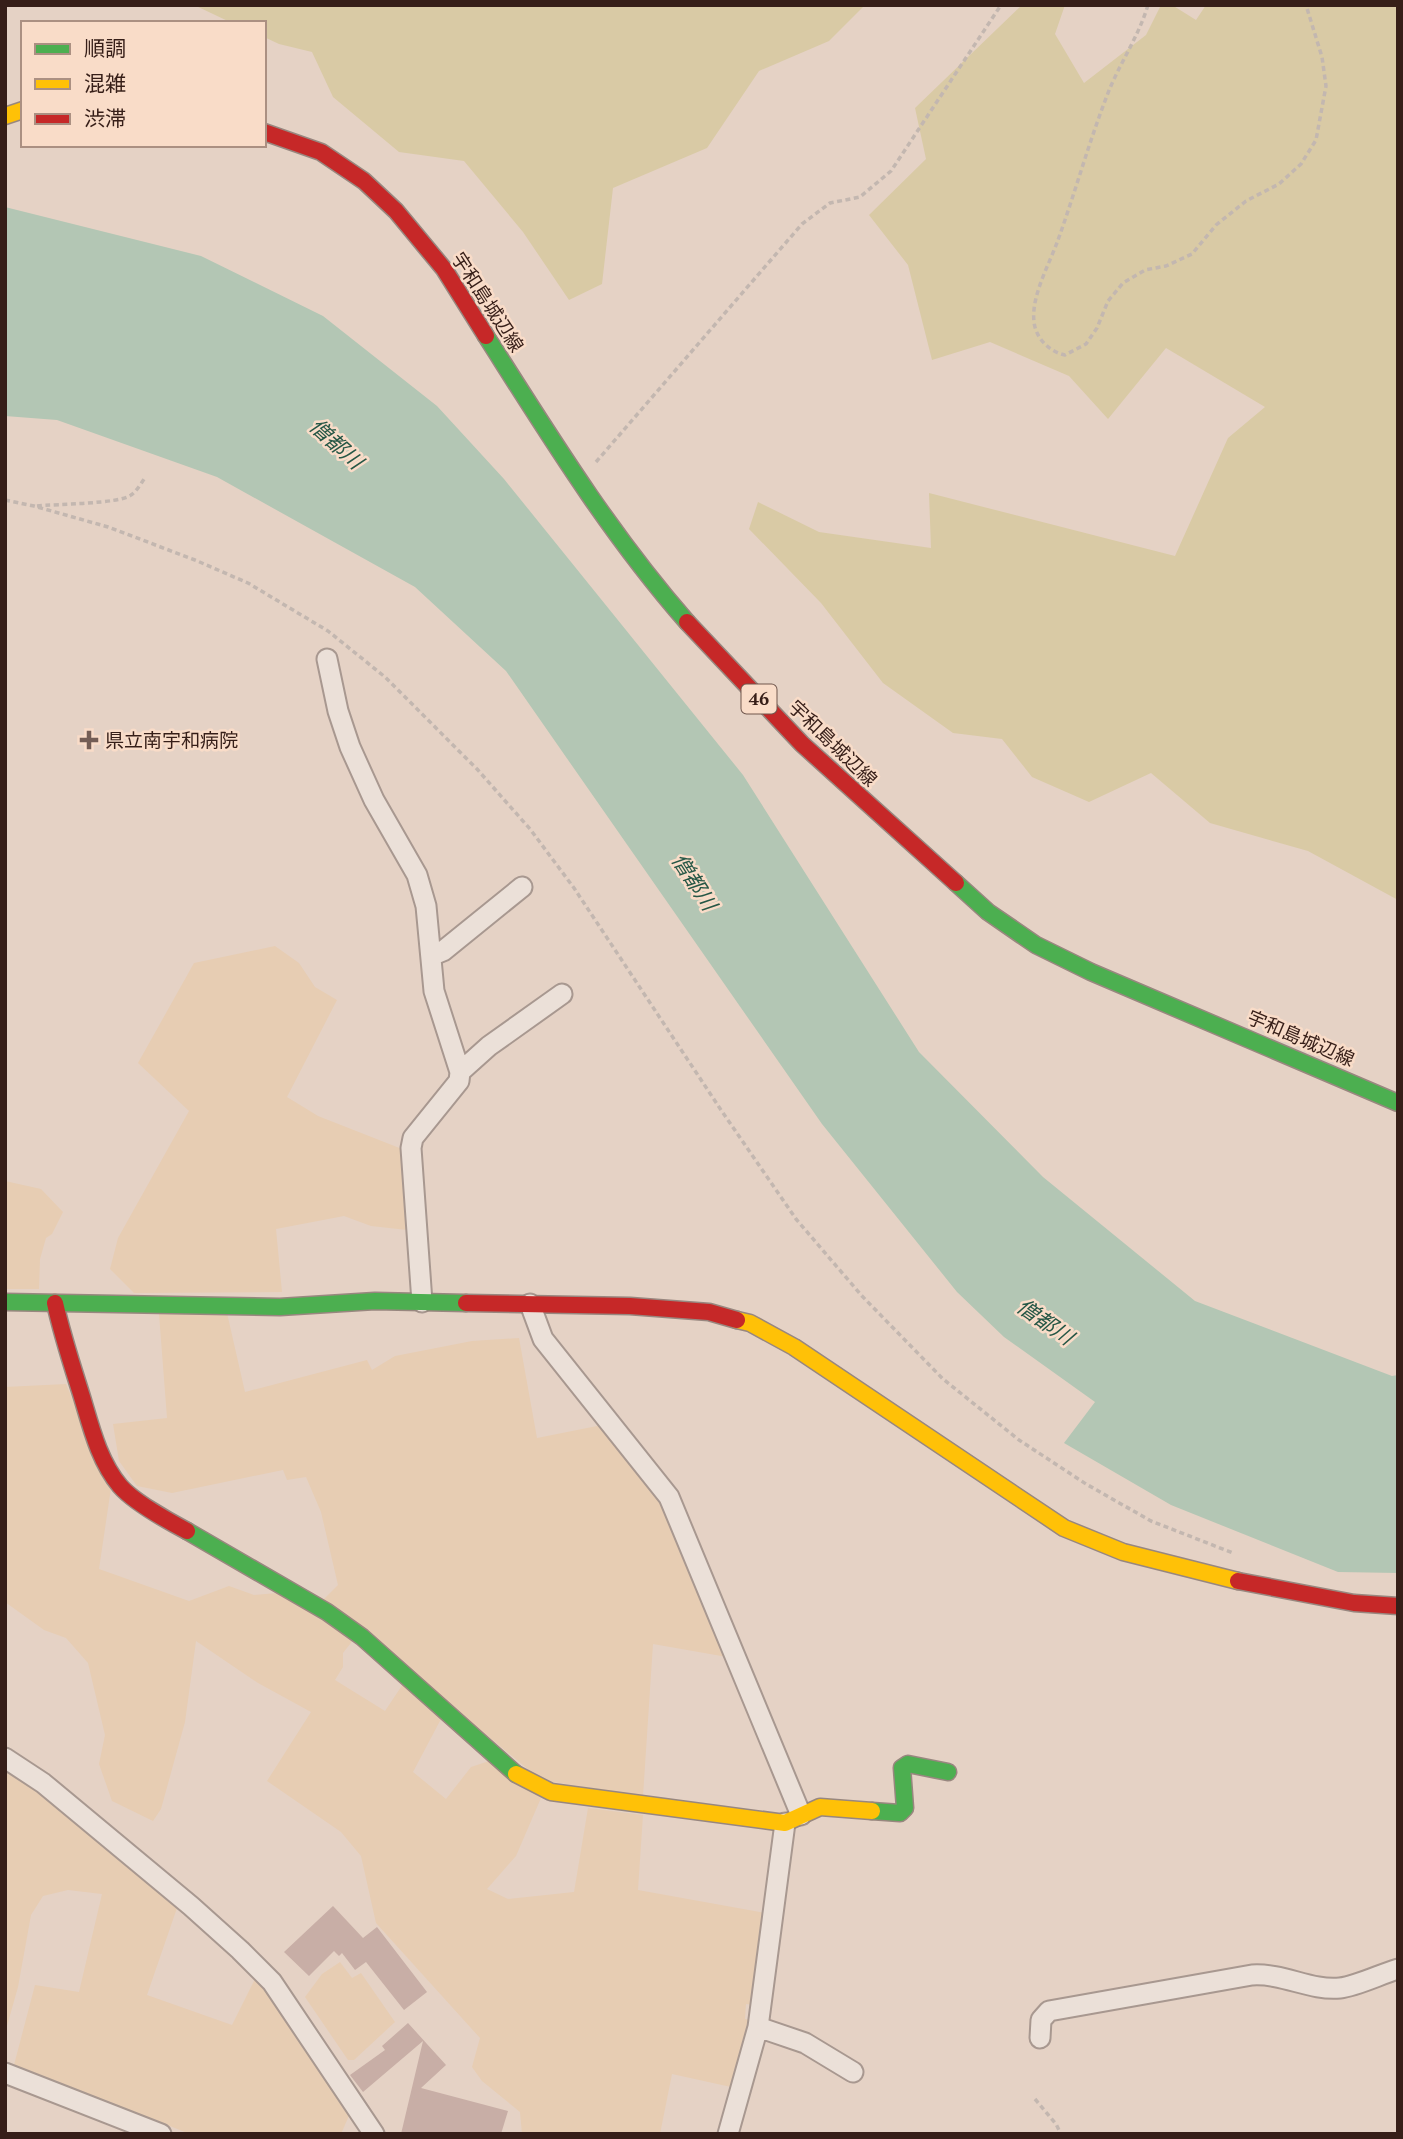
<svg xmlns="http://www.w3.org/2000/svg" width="1403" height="2139" viewBox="0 0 1403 2139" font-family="'PT Serif','Noto Sans JP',serif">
<rect width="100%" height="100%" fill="#e5d2c5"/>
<path fill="#e7cdb3" d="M275,946l24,17 16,24 22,13 -50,97 31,19 84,33 5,81 -36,-4 -27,-10 -68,13 6,63 -148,1 -24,-24 8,-31 71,-127 -51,-48 56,-100z
M5,1181l36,8 22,23 -11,22 -6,4 -6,21 -1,30h-34z
M227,1313l18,79 122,-32 5,10 23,-14 77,-15 47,-3 18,100 65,-13 60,74 65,158 -74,-13 -10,152 -102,-16 -218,-180 15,-15 -17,-73 -15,-35 -19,3 -4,-10 -111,23 -35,-7 -18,-25 -6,-37 54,-6 -8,-104z
M66,1384l45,104 -12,81 90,32 40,-15 25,9 23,-2 77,46 -11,14v14l-8,13 50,31 18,-27 38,35 -28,53 33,27 25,-32 18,-6 52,37 -25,58 -29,33 21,10 66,-7 14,-84 55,7 -5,75 128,23 -12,92 -8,-1 -1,15 7,1 -21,67 -59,-13 -12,60h-138l-2,-22 -38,-31 -10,-14 8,-29 -104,-115 -15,-67 -20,-24 -74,-51 44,-69 -53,-29 -62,-42 -11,81 -24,87 -8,12 -41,-20 -13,-37 6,-29 -17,-72 -22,-25 -22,-8 -39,-28v-215z
M5,1770l43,28 129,110 -30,87 85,30 23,-46 25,27 71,105 -10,23h-151l-176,-69 21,-80 44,7 23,-98 -34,-4 -25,6 -12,19 -13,72 -13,46z
M340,1962l12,16 9,-5 34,49 -41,38h-6l-43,-63 17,-23z"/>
<path fill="#d9caa5" d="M194,5h671l-36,36 -70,30 -52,77 -94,40 -11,96 -33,16 -46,-68 -59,-71 -65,-9 -66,-55 -21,-45 -33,-8 -15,-7v-14h-32z
M1022,5h43l-10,29 29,49 62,-48 15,-30h11l24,15 10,-15h192v895l-90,-49 -98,-28 -59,-50 -62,29 -57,-25 -30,-38 -49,-6 -70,-50 -62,-80 -72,-74 9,-27 61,30 112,16 -2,-55 246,63 53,-118 37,-31 -99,-59 -58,71 -39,-43 -79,-34 -58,18 -24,-95 -39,-50 57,-56 -11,-51z"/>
<path fill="#b3c6b4" d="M5,207l196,49 122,60 114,90 67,73 239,296 176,277 124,125 152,124 197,75 6,-1v198l-60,-1 -167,-67 -107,-62 31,-41 -91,-65 -47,-45 -135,-168 -316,-453 -91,-84 -198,-110 -160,-57 -52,-4z"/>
<path fill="#c8aea6" d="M333,1906l30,32 14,-11 50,65 -23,18 -38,-48 -11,8 -13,-17 -3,3 -5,-5 -25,25 -25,-24z
M408,2023l38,42 -25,23 87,23 -7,23h-100l22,-93 -60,51 -13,-17 35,-25 -3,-4z"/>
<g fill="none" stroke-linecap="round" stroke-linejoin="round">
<defs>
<path id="street" d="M327,659l11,52 12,36 24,53 43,75 9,31 8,85 26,81 -1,9 -46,57 -2,10 11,154
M431,956l12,-5 79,-64
M460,1072l29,-26 73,-52
M530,1304l13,35 126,158 132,318
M5,1758l38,25 148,123 49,44 32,32 102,152
M758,2027l47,16 48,29
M1040,2038l1,-18 8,-9 203,-36c32,-2 58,16 88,13 17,-2 41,-14 58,-19
M5,2073l156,61
M728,2134l30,-107 27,-204"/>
<path id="fast" d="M486,336c63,99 123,197 201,286
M956,883l32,29 48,33 55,27 307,131
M5,1302l275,5 95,-6 91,2
M187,1531l140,81 35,25 154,137
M872,1811l28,2 5,-5 -3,-40 6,-4 40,8"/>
<path id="slow" d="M5,116l18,-6
M737,1320l13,3 44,24 270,181 59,24 115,29
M516,1774l35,18 234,31 35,-16 52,4"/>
<path id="jam" d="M264,132l57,20 43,29 32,30 48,58 42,67
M687,622l115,122 154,139
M55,1303c7,32 17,62 27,94 9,30 17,64 38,89 13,15 48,35 67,45
M466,1303l164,3 79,6 28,8
M1238,1581l116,22 44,3"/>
</defs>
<use href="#street" stroke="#a89890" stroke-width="23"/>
<use href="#fast" stroke="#98877f" stroke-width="19"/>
<use href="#slow" stroke="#98877f" stroke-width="19"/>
<use href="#jam" stroke="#98877f" stroke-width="19"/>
<path stroke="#c3b7b0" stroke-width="3.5" stroke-dasharray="5 3.5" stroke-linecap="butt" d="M1148,5c-9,30 -26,55 -38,83 -20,50 -34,102 -52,152 -9,25 -27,56 -24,82 2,17 16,30 31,33l21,-11 11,-16 11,-27 15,-18 22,-13 21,-4 26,-12 24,-29 30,-24 33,-17 22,-20 15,-24 10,-54 -4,-29 -16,-52
M596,462l206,-238 28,-21 30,-6 31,-26 110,-166
M5,500l29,6 74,21 87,33 53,23 80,48 57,46 92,92 53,60 44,59 147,222 75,109 66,77 81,83 76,61 67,44 65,37 82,32
M37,506c18,-2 83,-2 94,-11 6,-4 10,-12 14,-17
M1035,2099l21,25 5,10"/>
<use href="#street" stroke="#ebe0d8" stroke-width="19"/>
<use href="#fast" stroke="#4caf50" stroke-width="16"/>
<use href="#slow" stroke="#ffc107" stroke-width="16"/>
<use href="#jam" stroke="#c62828" stroke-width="16"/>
</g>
<path fill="#735d55" stroke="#f9dcc8" stroke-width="2.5" d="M85.5 729.5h7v7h7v7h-7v7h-7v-7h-7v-7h7z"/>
<g text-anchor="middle" stroke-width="5" stroke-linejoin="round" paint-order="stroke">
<rect fill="#f9dcc8" stroke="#70574d" stroke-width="2" x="741.5" y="684.5" width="35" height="29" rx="5"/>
<g font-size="18" font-weight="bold" fill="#361e18">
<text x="759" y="705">46</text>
</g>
<g font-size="19" fill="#361e18" stroke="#f9dcc8">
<text transform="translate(488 302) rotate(57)" y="7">宇和島城辺線</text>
<text transform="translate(833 743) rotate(44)" y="7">宇和島城辺線</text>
<text transform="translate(1301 1038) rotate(23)" y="7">宇和島城辺線</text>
</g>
<g font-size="19" fill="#361e18" stroke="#f9dcc8" text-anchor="start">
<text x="105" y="747">県立南宇和病院</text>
</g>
<g font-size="21" font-style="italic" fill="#265746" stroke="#f9dcc8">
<text transform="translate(336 444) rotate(42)" y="7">僧都川</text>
<text transform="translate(694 882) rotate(57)" y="7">僧都川</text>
<text transform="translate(1045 1322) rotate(35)" y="7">僧都川</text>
</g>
</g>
<rect width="1403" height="2139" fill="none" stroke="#361e18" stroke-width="14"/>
<rect x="21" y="21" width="245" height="126" fill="#f9dcc8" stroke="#ab9082" stroke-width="2"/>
<rect x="35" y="44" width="35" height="10" fill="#4caf50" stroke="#ab9082" stroke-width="2"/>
<text x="84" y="56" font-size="21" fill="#361e18">順調</text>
<rect x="35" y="79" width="35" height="10" fill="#ffc107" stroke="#ab9082" stroke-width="2"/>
<text x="84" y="91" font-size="21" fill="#361e18">混雑</text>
<rect x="35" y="114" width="35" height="10" fill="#c62828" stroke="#ab9082" stroke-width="2"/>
<text x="84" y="126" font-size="21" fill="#361e18">渋滞</text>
</svg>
